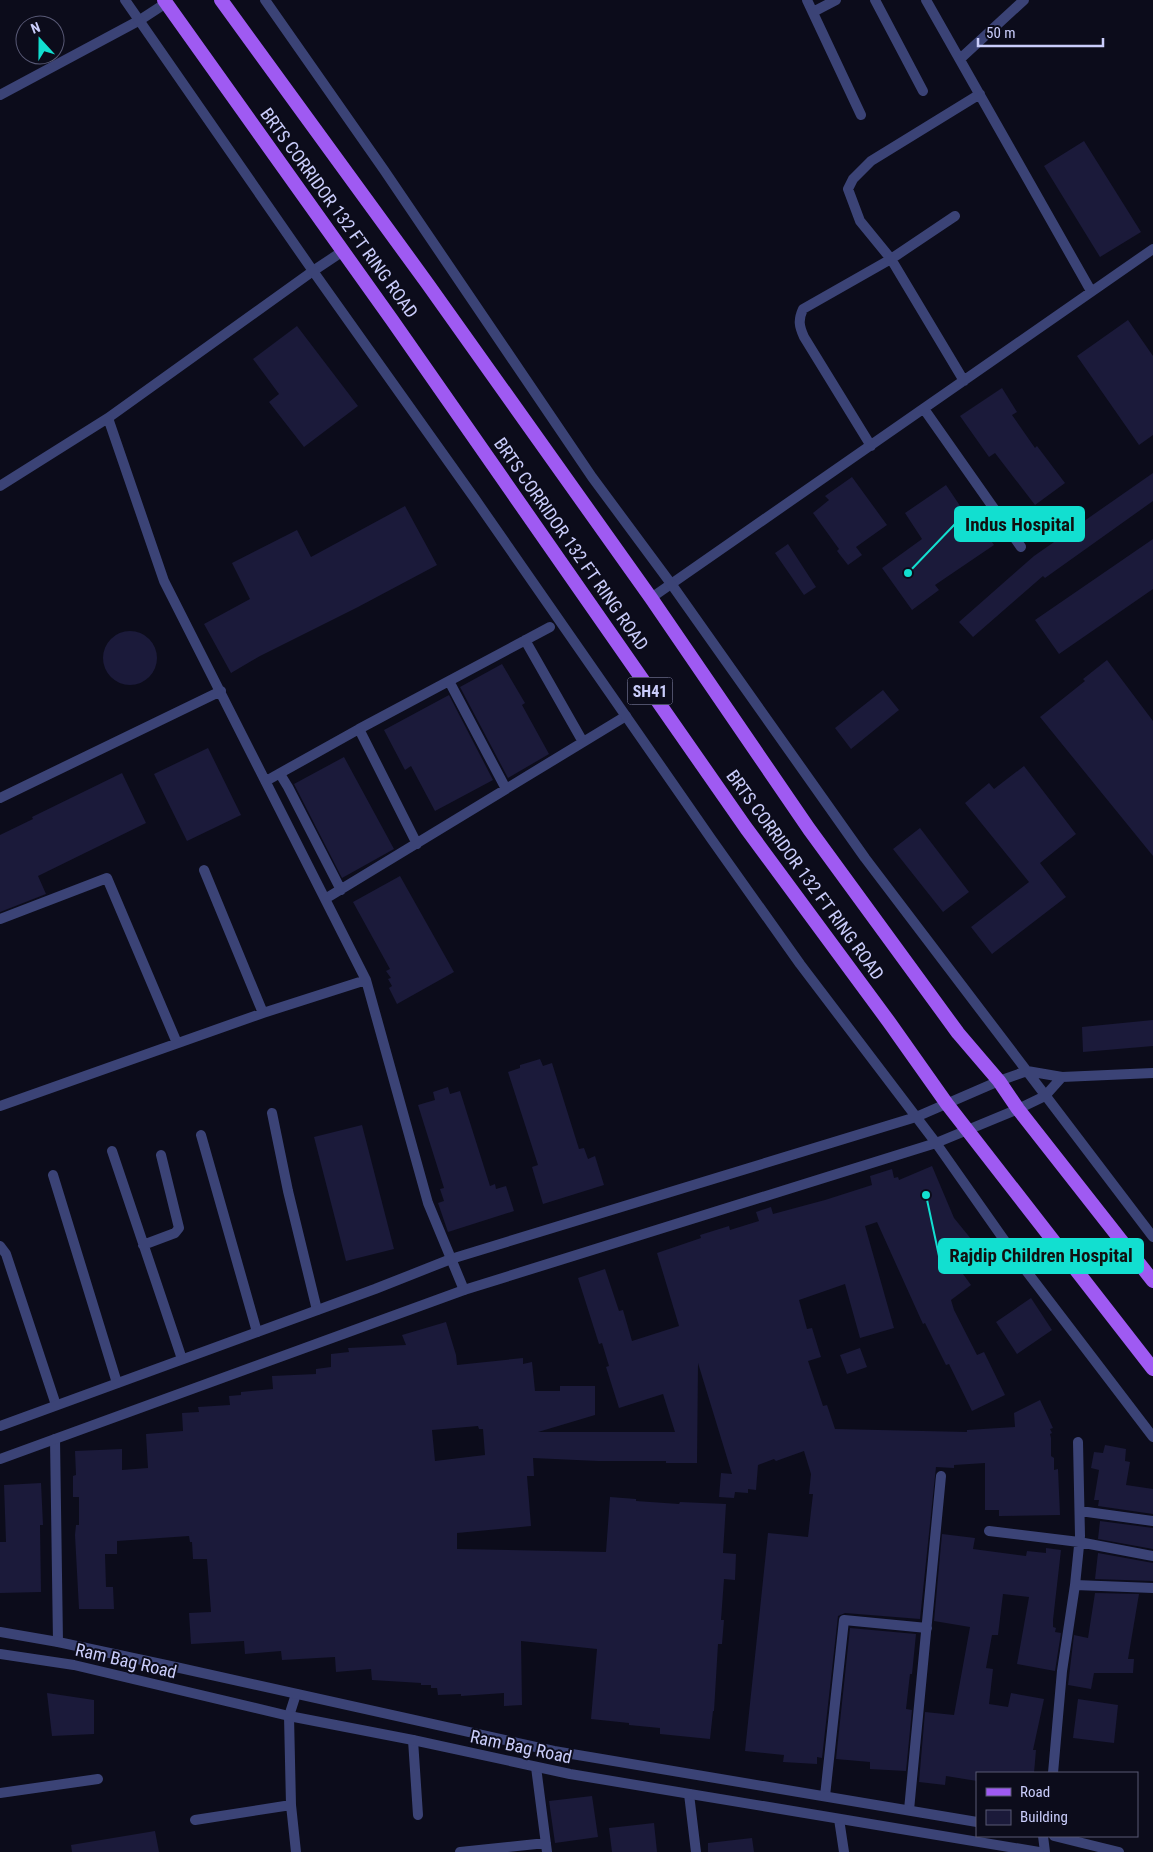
<svg xmlns="http://www.w3.org/2000/svg" width="1153" height="1852" viewBox="0 0 1153 1852" font-family="'Roboto Condensed',sans-serif">
<rect width="100%" height="100%" fill="#0c0c1b"/>
<path fill="#1b1a3a" fill-rule="evenodd" d="M1084,141l57,91 -41,25 -56,-91z
M1128,320l25,36v79l-14,10 -62,-89z
M297,326l61,80 -54,41 -35,-45 10,-8 -26,-35z
M1002,388l15,24 -5,3 23,33 2,-2 28,37 -30,22 -40,-52 -6,4 -29,-41z
M1153,473v28l-108,77 -2,-2 -70,61 -14,-15 75,-66z
M852,477l35,48 -31,22 6,8 -14,10 -11,-14 2,-2 -26,-36 16,-13 -4,-4z
M946,485l27,40 5,-3 16,23 -59,40 4,5 -27,20 -30,-42 40,-29 -17,-26z
M405,506l32,59 -79,42 -98,49 -29,17 -27,-49 46,-25 -18,-36 65,-33 14,27z
M1153,539v50l-94,65 -24,-34z
M788,544l28,43 -12,8 -29,-42z
M103 658a27 27 0 1 1 54 0a27 27 0 1 1-54 0Z
M1107,660l46,61v135l-113,-139 45,-36 -2,-2z
M502,664l23,39 -3,2 27,49 -41,24 -48,-91z
M883,690l16,20 -48,39 -16,-21z
M449,695l44,85 -58,31 -24,-45 -6,4 -21,-40z
M208,748l33,67 -54,26 -33,-67z
M344,757l50,92 -52,29 -48,-94z
M1024,766l52,68 -36,29 26,34 -74,57 -21,-27 58,-45 -64,-79 24,-20 5,6z
M122,773l24,50 -108,53 8,18 -46,18v-77l33,-16 -1,-2z
M920,828l49,64 -26,20 -50,-63z
M400,876l54,96 -57,32 -8,-16 3,-2 -4,-7 3,-1 -5,-7 4,-2 -37,-67z
M1153,1020v26l-70,6 -1,-25z
M540,1059l3,7 9,-3 27,86 5,-1 4,11 7,-3 9,29 -61,19 -11,-37 6,-2 -30,-93 12,-4v-3z
M448,1087l2,7 10,-3 30,95 5,-2 1,5 10,-3 8,25 -66,21 -10,-29 6,-2 -4,-12 4,-1 -26,-83 17,-5 -2,-8z
M362,1125l32,124 -48,12 -32,-124z
M932,1166l22,52 22,27 -21,18 16,22 -20,15 3,10 23,45 7,-3 21,43 -33,16 -23,-47 -3,1 -21,-42 -2,1 -46,-102 -12,4 29,102 -34,10 -15,-54 -46,16 8,29 5,-1 9,29 -13,4 15,45 4,-1 8,24 132,3v-2l48,-3 -1,-14 26,-13 13,28 -3,1 2,4 -2,1 1,4v18l3,2v12l4,-1 2,46 -61,1v-6h-14v-47l-31,2v3l-18,-1 -16,152 -75,-6 -7,3 -16,142 -5,-1v7l-34,-2 1,-7 -39,-4 23,-218 40,4 5,-43h-4l2,-20 -7,-23 -28,10 -2,-2 -16,6 -2,25 -8,-1v4l-13,-1 -1,6 -15,-1 2,-24 11,1 -34,-111 -1,100h-31v-2h-68l-65,-3 1,18h-7l4,50 -74,7v16l149,3 4,-55 26,2v2l43,3 1,-2 46,2 -3,49 13,1 -1,26 -11,-1 -3,41h3l-2,24h-4l-4,67h-1l-3,28 -50,-5v-6l-31,-3v-2l-38,-4 6,-70 -76,-8 1,64 -18,1v-13l-43,3v-2l-23,1 -1,-7h-6v-3h-10v-2l-49,-3 -1,-11 -35,3 -1,-15 -53,3 -1,-9 -36,3 -1,-13 -53,3 -2,-31 22,-1 -4,-53h-14l-1,-17h-2l-1,-6 -72,5v13h-12l1,33h7l1,22h-35l-4,-74 1,-10h3v-28h-6v-21l3,-1 -1,-24 47,-2v21l26,-2 -2,-34 37,-3 -1,-18 17,-1 -1,-5 32,-2 -1,-9 12,-1v-3l32,-3 -1,-13 44,-2v-5l15,-2v-13l18,-2 -1,-4 58,-3 -4,-10 44,-13 10,33 1,10 66,-7v6l9,-2 3,29h25v-5h35v29l-57,17h137l-12,-38 -44,14 -13,-41 3,-1 -7,-23 -3,1 -21,-66 27,-9 14,42 4,-1 9,31 47,-15 -22,-73 44,-15 -1,-3 29,-9 1,4 29,-9 -3,-9 15,-5 2,7 52,-14 47,-15 -2,-9 22,-7 2,9 4,-1 1,3zM478,1426l1,3h4l2,26 -50,6 -3,-31z
M1031,1298l21,32 -35,24 -21,-32z
M860,1348l7,19 -20,7 -7,-19z
M1105,1445l21,4 -1,12 5,1 -4,23 27,4v25l-55,-8 1,-6h-5l5,-30 -8,-2 3,-16 9,1z
M41,1483l2,42h-3l1,67 -41,1v-51h6l-2,-57z
M1100,1521l53,7v21l-55,-10z
M942,1534l33,4 -2,11 53,7 1,-5 19,2v-5l15,2 -8,70v7l3,1 -1,4 6,1 -6,38 -38,-7 12,-67 -26,-3 -5,41h-6l-6,33 7,1 -4,35 19,3 3,-14 33,6 -11,51h3l-2,23h-57v8l-31,-5 -1,9 -26,-3 6,-70 29,3 16,-88 -36,-6z
M1098,1553l55,10v18l-58,-2z
M1095,1593l44,1 -11,65h6l-1,14h-39l-3,16 -23,-4 6,-50 14,3z
M850,1628l66,6 -4,40h-2l-4,35 6,1 -6,61 -36,-2v-7l-34,-3z
M47,1693l47,7v34l-42,2z
M1078,1699l40,6 -4,38 -41,-5z
M592,1796l6,41 -43,6 -6,-42z
M654,1823l3,29h-45l-3,-24z
M155,1831l4,21h-87l-1,-7z
M752,1838l2,14h-46v-9z"/>
<g fill="none" stroke-linecap="round" stroke-linejoin="round">
<path stroke="#3b4376" stroke-width="10" d="M807,0l54,115
M875,0l48,91
M926,0l165,291
M813,12l23,-12
M960,59l64,-59
M0,95l140,-75 26,-17
M964,381l-73,-122 -31,-38 -12,-32 5,-10 18,-18 109,-67
M924,409l97,138
M871,446l-67,-109c-5,-11 -6,-17 -1,-28l88,-50 64,-43
M0,486l108,-68
M651,598l502,-349
M525,640l58,102
M449,681l57,108
M359,729l191,-102
M280,774l8,13 53,103
M266,781l93,-52 58,115
M0,798l221,-107
M204,870l59,143
M325,899l301,-183
M0,919l107,-41 70,165
M366,980l62,223 36,87
M0,1106l263,-93 103,-33 -202,-399 -56,-163 205,-147 30,-20
M272,1113l16,78 29,119
M201,1135l56,197
M112,1151l70,208
M53,1175l64,208
M143,1245l32,-12 4,-5 -18,-73
M0,1246l6,8 50,151
M55,1439l3,203
M1080,1511l73,10
M989,1531l90,11 74,14
M1075,1585l78,3
M413,1740l5,75
M536,1767l11,85
M1053,1773l9,-102 13,-86 5,-49 -2,-94
M0,1793l98,-14
M689,1794l7,58
M825,1796l19,-176 83,8
M909,1810l32,-334
M839,1819l5,33
M195,1820l96,-15
M1043,1836l2,16
M296,1852l-5,-47 -2,-89 7,-22
M460,1852l86,-9"/>
<path stroke="#3b4376" stroke-width="10" d="M125,0l188,271 162,228 237,341 88,124 136,179 85,121 132,173
M265,0l119,170 208,307 80,108 193,273 288,379
M0,1426l375,-137 76,-30 465,-142 83,-36 28,-10 35,6 91,-4
M0,1459l464,-169 472,-147 82,-34 27,-13 17,-19
M0,1632l58,10 122,26 374,83 423,71
M0,1654l74,11 215,51 124,24 157,34 469,78
M1054,1836l65,16"/>
<path stroke="#9f5af2" stroke-width="14" d="M164,0l228,320 354,508 143,194 58,82 206,265
M221,0l206,283 224,315 158,231 149,204 41,48 19,28 135,172"/>
</g>
<g text-anchor="middle" stroke-width="4" stroke-linejoin="round" paint-order="stroke">
<rect fill="#0c0c1b" stroke="#9193b8" stroke-width="1" x="627.5" y="677.5" width="45" height="27" rx="4"/>
<g font-size="16" font-weight="bold" fill="#cacdfb">
<text x="650" y="697">SH41</text>
</g>
<g font-size="18" fill="#cacdfb" stroke="#0c0c1b">
<text transform="translate(339 213) rotate(54)" y="6">BRTS CORRIDOR 132 FT RING ROAD</text>
<text transform="translate(571 544) rotate(55)" y="6">BRTS CORRIDOR 132 FT RING ROAD</text>
<text transform="translate(805 875) rotate(54)" y="6">BRTS CORRIDOR 132 FT RING ROAD</text>
<text transform="translate(126 1661) rotate(13)" y="6">Ram Bag Road</text>
<text transform="translate(521 1747) rotate(12)" y="6">Ram Bag Road</text>
</g>
</g>
<path fill="none" stroke="#12dfd0" stroke-width="2" d="M908 573L955 524M926 1195L939 1256"/>
<g fill="#12dfd0" stroke="#0c0c1b" stroke-width="2">
<circle cx="908" cy="573" r="5"/>
<circle cx="926" cy="1195" r="5"/>
</g>
<g fill="#12dfd0" stroke="#12dfd0" stroke-width="2">
<rect x="955" y="507" width="129" height="34" rx="5"/>
<rect x="939" y="1239" width="204" height="34" rx="5"/>
</g>
<g font-size="19" text-anchor="middle" font-weight="bold" fill="#111">
<text x="1020" y="531">Indus Hospital</text>
<text x="1041" y="1262">Rajdip Children Hospital</text>
</g>
<rect x="976" y="1772" width="162" height="65" fill="#0c0c1b" stroke="#585975"/>
<rect x="986" y="1788" width="25" height="8" fill="#9f5af2" stroke="#585975"/>
<text x="1020" y="1797" font-size="15" fill="#cacdfb">Road</text>
<rect x="986" y="1810" width="25" height="15" fill="#1b1a3a" stroke="#585975"/>
<text x="1020" y="1822" font-size="15" fill="#cacdfb">Building</text>
<g transform="translate(40 40) rotate(339)"><circle r="24" fill="#0c0c1b" stroke="#585975"/>
<path d="M0-4L9 19L0 12L-9 19Z" fill="#12dfd0"/>
<text y="-8" font-size="14" font-weight="bold" text-anchor="middle" fill="#cacdfb">N</text>
</g>
<path d="M978 38v8h125v-8" fill="none" stroke="#cacdfb" stroke-width="2.5"/>
<text x="986" y="38" font-size="15" fill="#cacdfb" stroke="#0c0c1b" stroke-width="4" paint-order="stroke">50 m</text>
</svg>
